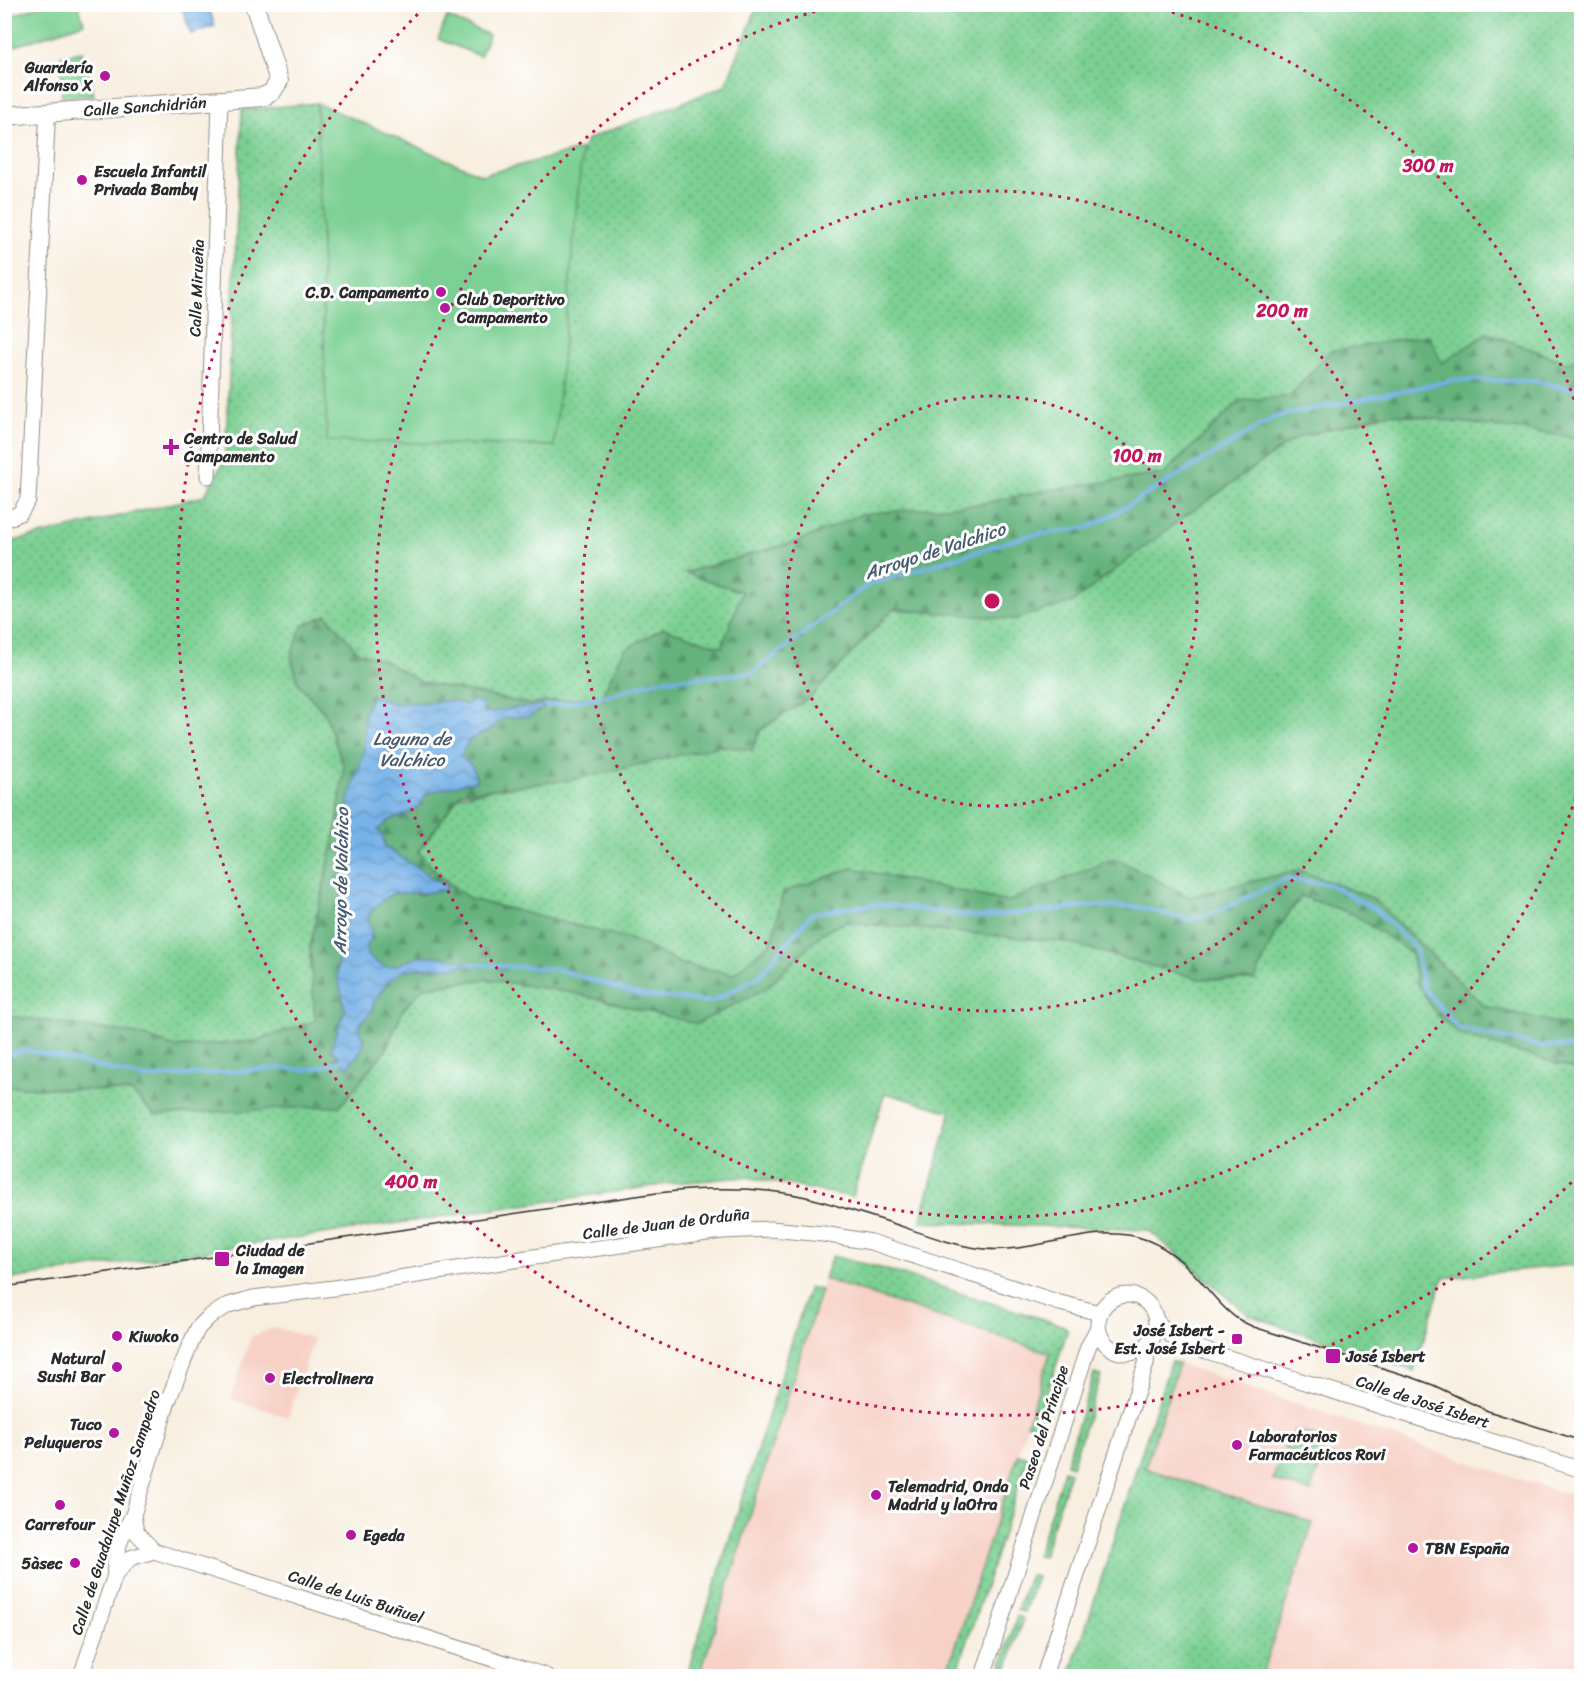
<svg xmlns="http://www.w3.org/2000/svg" width="1586" height="1681" viewBox="0 0 1586 1681" font-family="Sriracha,sans-serif">
<defs>
<pattern id="green-dots" width="8" height="8" patternUnits="userSpaceOnUse" patternTransform="scale(1.5)"><rect width="8" height="8" fill="#7cd093"/><path d="M2 2h.1M6 6h.1" fill="none" stroke="#66a978" stroke-width="1.8" stroke-linecap="round"/></pattern>
<pattern id="forest-firs" width="22" height="20" patternUnits="userSpaceOnUse" patternTransform="scale(1.5)"><rect width="22" height="20" fill="#65b27d"/><path d="M5 1l3.5 6h-7zM16 11l3.5 6h-7z" fill="#539167"/></pattern>
<pattern id="water-waves" width="16" height="10" patternUnits="userSpaceOnUse" patternTransform="scale(1.5)"><rect width="16" height="10" fill="#76b2e7"/><path d="M0 5q4-4 8 0t8 0" fill="none" stroke="#6191bb"/></pattern>
</defs>
<rect width="100%" height="100%" fill="#fff"/>
<filter id="ink" filterUnits="userSpaceOnUse"><feTurbulence type="fractalNoise" baseFrequency=".0167" numOctaves="2"/><feDisplacementMap in="SourceGraphic" scale="12" xChannelSelector="R" yChannelSelector="G"/><feConvolveMatrix kernelMatrix="1 2 1 2 8 2 1 2 1" color-interpolation-filters="sRGB"/></filter>
<filter id="wash" filterUnits="userSpaceOnUse"><feTurbulence type="fractalNoise" baseFrequency=".008" numOctaves="4" result="noise"/><feDisplacementMap in="SourceGraphic" scale="24" xChannelSelector="R" yChannelSelector="G"/><feGaussianBlur stdDeviation="1.35" result="paint"/><feColorMatrix in="noise" values="0 0 0 0 0 0 0 0 0 0 0 0 0 0 0 0 0 1.4 0 .05"/><feComposite in="paint" operator="in"/></filter>
<g filter="url(#wash)">
<rect width="100%" height="100%" fill="#f8efe0"/>
<path fill="#f7d1c6" d="M824,1279l226,74 -104,323h-234l-12,-3z
M275,1327l39,12 -26,78 -57,-18 20,-62z
M1179,1364l343,116 59,18v178h-504z"/>
<path fill="url(#green-dots)" stroke="#547e5f" stroke-width="1.5" d="M758,5h823v353l-12,8 -128,-3 -110,-12 -41,45 -50,5 -76,73 -115,16 -69,14 -118,10 -63,27 -113,31 56,20 -20,55 -98,3 -22,46 -73,8 -108,-22 -36,-20 -27,-10 -32,-37 -24,11 -4,57 27,31 19,53 -8,63 -26,118 5,73 -60,20 -80,6 -38,-13 -129,-18 -3,1v-474l199,-47 21,-37 17,-349 75,-7 10,338 227,5 28,-297 6,-10 137,-53z
M82,52l12,43 -32,2 -1,-41z
M1390,413l191,25v591l-97,-23 -112,-108 -73,-28 -110,27 -74,-39 -107,44 -156,-34 -69,24 -11,50 -39,32 -51,-10 -52,-25 -160,-40 -29,-22 -23,-24 41,-57 261,-50 32,4 8,-20 52,-34 81,-87 122,10 169,-102 112,-79z
M1301,896l52,18 58,39 6,31 43,51 121,36v193l-138,14 -29,93 -165,-56 -101,-85 -228,-8 31,-110 -66,-19 -33,104 -106,-20 -71,6 -670,97v-194l126,6 24,23 230,-63 18,-42 21,-23 62,-8 87,14 192,-4 57,-56 23,-11 220,20 135,37 54,1 21,-47z
M832,1256l46,11 186,59 3,3v3l-31,95 -9,-3 23,-71 -226,-74z
M809,1287l12,3 -120,382 11,4h-26z
M1171,1361l8,3 -34,104 168,55 -52,153h-170l-13,-4 -1,4h-7z
M1094,1374l7,2 -29,90 -6,-2z
M1294,1430l31,10 -3,8 -30,-10z
M1286,1442l49,15 -3,8 -48,-16z
M1018,1454l10,3 -72,219h-10z
M1280,1458l38,12 -7,22 -38,-12z
M1064,1470l6,2 -27,85 -6,-1z
M1030,1575l7,2 -13,35 -7,-2z
M1017,1616l6,2 -18,58h-7z"/>
<path fill="url(#forest-firs)" stroke="#486e54" stroke-width="1.5" d="M1488,333l80,30 13,-7v82l-191,-25 -94,25 -112,79 -111,85 -58,17 -122,-10 -81,87 -52,34 -8,20 -32,-4 -143,33 -116,14 -43,59 23,25 29,22 160,40 52,25 51,10 39,-32 11,-50 69,-24 155,34 108,-44 74,39 110,-27 73,28 112,108 97,23v42l-121,-36 -25,-23 -18,-28 -6,-31 -58,-39 -52,-18 -26,37 -20,47 -55,-1 -135,-37 -220,-20 -23,11 -57,56 -68,35 -124,-31 -87,-14 -62,8 -21,23 -18,41 -45,55 -185,9 -24,-23 -126,-6 -1,-69 4,-1 129,18 38,13 80,-6 60,-20 -5,-73 26,-118 8,-63 -19,-53 -27,-31 -7,-27 11,-30 24,-11 32,37 27,9 36,21 108,22 73,-8 22,-46 39,-22 59,19 20,-55 -57,-19 114,-32 63,-27 118,-10 69,-14 115,-16 76,-73 50,-5 40,-45 99,-16 13,28z"/>
<path fill="#7cd093" stroke="#547e5f" stroke-width="1.5" d="M46,4l32,1 6,18 -71,24 -8,-29z
M447,17l42,18 -9,21 -42,-17z
M317,103l165,72 100,-26 -28,297 -227,-5z"/>
<path fill="url(#water-waves)" stroke="#506e89" stroke-width="1.5" d="M181,5h27l7,21 -24,8z
M372,695l23,9 58,-3 13,4 7,-5 9,3 2,10 30,-5 35,-3 -21,12 -25,1 -13,12 -21,10 -8,16 11,10 5,14 -50,13 -8,13 -12,8 -17,6 -12,10 5,6 2,11 41,26 8,7 14,6 -3,4 -20,3h-31l-11,7 -12,11 -3,6 4,19 -5,9v10c5,4 14,12 21,12 7,0 25,-10 36,-11 11,-1 37,4 47,8 -36,11 -66,-11 -92,30 -3,6 -7,9 -7,17l-12,13 -1,8 6,8c-3,9 -7,18 -15,23l-1,6 -18,-20 14,-40 -8,-35 11,-172 16,-51 1,-40z"/>
<g fill="none" stroke-linecap="round" stroke-linejoin="round">
<path stroke="#76b2e7" stroke-width="4" d="M546,706l61,-10 52,-16 93,-7 115,-88 160,-49 63,-9 46,-26 139,-84 180,-37 78,1 49,10
M469,964l88,5 82,26 73,7 47,-26 53,-63 67,-9 102,13 109,-11 49,1 51,13 29,-9 67,-32 43,5 47,26 39,37 9,42 34,39 75,17 49,3
M4,1056l23,-6 118,28 135,-10 29,2 34,-10 1,-2"/>
</g>
</g>
<g filter="url(#ink)">
<g fill="none" stroke-linecap="round" stroke-linejoin="round">
<defs>
<path id="minor" d="M208,476l12,-375
M4,518l3,1 13,-6 8,-13 19,-374v-13
M1098 1324a29 29 0 1 1 58 0a29 29 0 1 1-58 0Z
M1157,1322l16,15 21,10 388,123
M133,1515l3,17 18,19 392,125
M115,1575l15,-17 24,-7
M81,1676l34,-101c-2,-20 8,-43 18,-60l34,-111 22,-57 9,-19 12,-12 19,-11 24,-7 81,-10 193,-30 195,-27 49,-2 52,5 48,8 189,61 40,10
M983,1676l105,-329 10,-20
M1044,1676l102,-312 2,-19"/>
<path id="tertiary" d="M4,116l259,-19 9,-5 7,-11 -25,-77"/>
</defs>
<use href="#minor" stroke="#928d86" stroke-width="17"/>
<use href="#tertiary" stroke="#928d86" stroke-width="20"/>
<use href="#minor" stroke="#fff" stroke-width="15"/>
<use href="#tertiary" stroke="#fff" stroke-width="18"/>
<path stroke="#2b2b2b" stroke-width="1.5" d="M4,1287l653,-94c50,-6 100,-7 149,4 24,6 47,14 70,21 34,10 74,28 109,31 54,5 111,-29 162,-9 26,10 44,29 62,51 8,9 18,21 29,28 5,3 11,6 16,8l160,51 19,7 55,26 94,30"/>
</g>
</g>
<g fill="none" stroke="#c2185b" stroke-width="3" stroke-dasharray="3 6">
<circle cx="992" cy="601" r="205"/>
<circle cx="992" cy="601" r="410"/>
<path d="M1581 781A616 616 0 1 1 838 5M1146 5A616 616 0 0 1 1581 421"/>
<path d="M1578 1176A821 821 0 1 1 427 5"/>
</g>
<g fill="#b5179e" stroke="#fff" stroke-width="2">
<circle cx="105" cy="76" r="6"/>
<circle cx="82" cy="180" r="6"/>
<circle cx="441" cy="292" r="6"/>
<circle cx="445" cy="308" r="6"/>
<path d="M168 438h6v6h6v6h-6v6h-6v-6h-6v-6h6z"/>
<rect x="214" y="1251" width="16" height="16" rx="3"/>
<circle cx="117" cy="1336" r="6"/>
<rect x="1231" y="1333" width="12" height="12" rx="3"/>
<rect x="1325" y="1348" width="16" height="16" rx="3"/>
<circle cx="117" cy="1367" r="6"/>
<circle cx="270" cy="1378" r="6"/>
<circle cx="114" cy="1433" r="6"/>
<circle cx="1237" cy="1445" r="6"/>
<circle cx="876" cy="1495" r="6"/>
<circle cx="60" cy="1505" r="6"/>
<circle cx="351" cy="1535" r="6"/>
<circle cx="1413" cy="1548" r="6"/>
<circle cx="75" cy="1563" r="6"/>
</g>
<g text-anchor="middle" stroke-width="6" stroke-linejoin="round" paint-order="stroke">
<g font-size="16" font-weight="bold" fill="#2b2b2b" stroke="#fff" text-anchor="start">
<text x="93" y="73" text-anchor="end">Guardería<tspan x="93" dy="18">Alfonso X</tspan></text>
<text x="94" y="177">Escuela Infantil<tspan x="94" dy="18">Privada Bamby</tspan></text>
<text x="429" y="298" text-anchor="end">C.D. Campamento</text>
<text x="457" y="305">Club Deporitivo<tspan x="457" dy="18">Campamento</tspan></text>
<text x="184" y="444">Centro de Salud<tspan x="184" dy="18">Campamento</tspan></text>
<text x="236" y="1256">Ciudad de<tspan x="236" dy="18">la Imagen</tspan></text>
<text x="1225" y="1336" text-anchor="end">José Isbert -<tspan x="1225" dy="18">Est. José Isbert</tspan></text>
<text x="129" y="1342">Kiwoko</text>
<text x="1346" y="1362">José Isbert</text>
<text x="105" y="1364" text-anchor="end">Natural<tspan x="105" dy="18">Sushi Bar</tspan></text>
<text x="282" y="1384">Electrolinera</text>
<text x="102" y="1430" text-anchor="end">Tuco<tspan x="102" dy="18">Peluqueros</tspan></text>
<text x="1249" y="1442">Laboratorios<tspan x="1249" dy="18">Farmacéuticos Rovi</tspan></text>
<text x="888" y="1492">Telemadrid, Onda<tspan x="888" dy="18">Madrid y laOtra</tspan></text>
<text x="60" y="1530" text-anchor="middle">Carrefour</text>
<text x="363" y="1541">Egeda</text>
<text x="1425" y="1554">TBN España</text>
<text x="63" y="1569" text-anchor="end">5àsec</text>
</g>
<g font-size="16" fill="#2b2b2b" stroke="#fff">
<text transform="translate(145 106) rotate(-4)" y="6">Calle Sanchidrián</text>
<text transform="translate(196 288) rotate(-88)" y="6">Calle Mirueña</text>
<text transform="translate(666 1223) rotate(-7)" y="6">Calle de Juan de Orduña</text>
<text transform="translate(1423 1401) rotate(18)" y="6">Calle de José Isbert</text>
<text transform="translate(1043 1427) rotate(-72)" y="6">Paseo del Príncipe</text>
<text transform="translate(115 1512) rotate(-72)" y="6">Calle de Guadalupe Muñoz Sampedro</text>
<text transform="translate(356 1596) rotate(18)" y="6">Calle de Luis Buñuel</text>
</g>
<g font-size="18" font-style="italic" fill="#455a6d" stroke="#fff">
<text transform="translate(935 551) rotate(-18)" y="6">Arroyo de Valchico</text>
<text x="412" y="745">Laguna de<tspan x="412" dy="21">Valchico</tspan></text>
<text transform="translate(341 881) rotate(-89)" y="6">Arroyo de Valchico</text>
</g>
</g>
<circle cx="992" cy="601" r="9" fill="#c2185b" stroke="#fff" stroke-width="3"/>
<g font-size="18" text-anchor="middle" font-weight="bold" fill="#c2185b" stroke="#fff" stroke-width="6" stroke-linejoin="round" paint-order="stroke">
<text x="1428" y="172">300 m</text>
<text x="1282" y="317">200 m</text>
<text x="1137" y="462">100 m</text>
<text x="411" y="1188">400 m</text>
</g>
<rect width="1586" height="1681" fill="none" stroke="#fff" stroke-width="24"/>
</svg>
